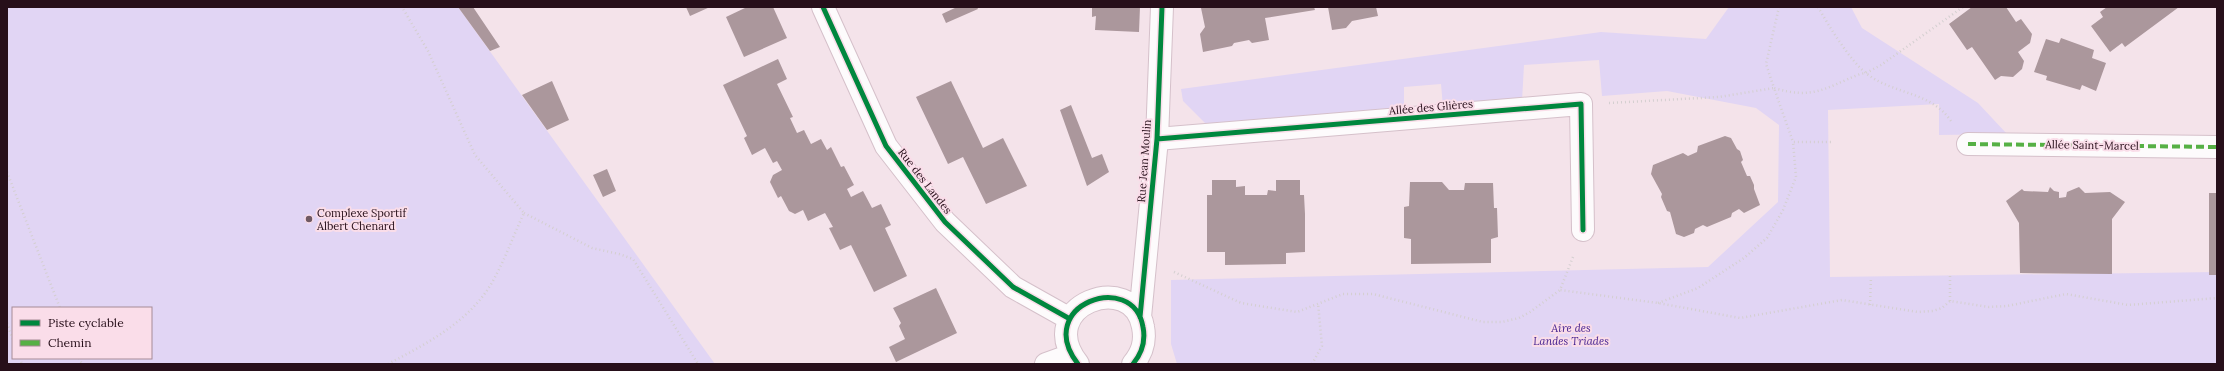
<svg xmlns="http://www.w3.org/2000/svg" width="2224" height="371" viewBox="0 0 2224 371" font-family="Lora,serif">
<rect width="100%" height="100%" fill="#f4e3ea"/>
<path fill="#e1d5f4" fill-rule="evenodd" d="M7,7h451l257,357h-708zM13,308h138v50h-138z
M1729,7h122l11,21 116,75 29,31 -68,1v-31l-111,6 2,167 387,-5v92h-1040l-6,-20v-64l537,-13 70,-65 1,-77 -23,-17 -89,-17 -65,5 -3,-36 -75,5 -2,36 -79,6 -2,-23 -37,3v23l-197,15 -24,-24 -2,-12 420,-57 105,7z"/>
<path fill="#ab979c" d="M458,7h15l27,40 -10,4z
M686,7h24l-20,9z
M747,7h26l14,31 -43,19 -18,-40z
M957,7h20l1,2 -32,14 -4,-9z
M1092,7h48l-1,25 -44,-2 1,-14 -4,1z
M1207,7h107l1,3 -50,8 4,22 -17,3 -3,-3 -15,3 -2,3 -29,6 -3,-18 5,-7 -4,-19z
M1328,7h48l2,9 -26,5 -6,7 -14,2z
M1972,7h34l10,15 5,-3 11,15 -2,9 -12,9 6,9 -2,8 -9,8 -12,-1 -6,4 -23,-33 -5,3 -18,-26z
M2107,7h72l-54,40 -3,-4 -12,9 -19,-26 12,-9 -3,-5z
M2061,38l33,12 -2,8 14,5 -10,28 -14,-6 -2,5 -34,-10 1,-4 -13,-4 12,-33 13,4z
M778,59l9,20 -10,5 16,33 -3,1 7,15 7,-3 7,14 10,-5 6,11 4,-3 10,20 3,-1 10,19 -7,4 4,8 12,-6 9,17 9,-4 10,21 -6,3 22,48 -33,16 -23,-47 -11,5 -11,-22 4,-1 -8,-14 -17,8 -5,-11 -8,4 -6,-3 -8,-15 -3,2 -8,-16 3,-7 9,-5 -5,-9 -4,2 -8,-15 -13,7 -8,-17 3,-2 -24,-51z
M552,81l17,39 -22,10 -25,-35z
M951,81l32,67 20,-10 24,48 -41,18 -23,-47 -15,7 -32,-67z
M1071,105l21,53 10,-4 7,18 -22,14 -27,-76z
M1725,136l6,2 6,11 3,2 3,9 -2,2 6,14h3l4,9v4l6,16 -16,8 -5,-4 -7,4 -1,4 -24,10 -4,-2 -8,4 -1,4 -10,4 -8,-3 -6,-22 -3,-1 -6,-14 1,-3 -11,-20 2,-9 30,-12 5,3 9,-4 1,-6z
M607,169l9,22 -13,6 -10,-22z
M1212,180h24v7l9,-1v9h22l1,-5 8,1v-11h24v15h4l1,19v38l-19,1v11l-61,1v-13h-18v-57h5z
M1410,182h32l7,8h15l1,-7h28l1,25h3l1,29 -7,2v24l-80,1v-25l-7,-1v-31l5,-1z
M2050,187l4,4 5,1v6l7,-1 1,-5 12,-5 6,6 25,-1 15,10 -13,17v55l-92,-1 -1,-50 -13,-22 16,-12 2,2 24,1z
M2209,193h8v82h-8z
M936,288l21,45 -61,29 -7,-15 16,-8 -6,-13 2,-3 -8,-15z"/>
<g fill="none" stroke-linecap="round" stroke-linejoin="round">
<defs>
<path id="minor" d="M823,7l63,139 59,76 68,65 57,32
M1157,139l424,-35 2,126
M1968,144l249,3
M1140,317l17,-178 5,-132
M1046,364l25,-9
M1078,364c-46,-59 55,-95 65,-37 3,15 -1,26 -10,37"/>
</defs>
<use href="#minor" stroke="#d5c0ca" stroke-width="24"/>
<path stroke="#d4cfd0" stroke-width="2.5" stroke-dasharray="1 3" stroke-linecap="butt" d="M1779,7l-13,57 8,24c39,12 51,0 86,-14l6,-1 15,-8 82,-58
M1818,7c11,19 32,54 49,67 28,21 63,17 84,47
M1609,103l110,-6 55,-9 19,54h39
M7,172l53,136
M524,213l68,35 27,6 14,5 65,105
M1573,257l-13,33 98,13 82,15 102,-18 76,12 15,-1 9,-3 8,-7 39,6 18,-1 59,-12 62,11 89,-7
M1174,272l67,31 56,9 46,-18h30l110,28h19l17,-4 11,-6 30,-22
M1950,276v25
M1658,303l40,-15 46,-30 23,-20 16,-28 13,-33 -3,-35
M1870,305l1,-28
M7,323l6,17
M20,358l2,6
M79,358l3,6
M388,364c40,-21 85,-44 107,-87 11,-20 19,-43 29,-64l-49,-58 -47,-104 -26,-44
M1312,364l10,-18 -4,-43"/>
<use href="#minor" stroke="#fdfbfc" stroke-width="22"/>
<path stroke="#56b045" stroke-width="4" stroke-dasharray="8 4" stroke-linecap="butt" d="M1968,144l249,3"/>
<defs>
<path id="cycleway" d="M823,7l63,139 59,76 68,65 57,32
M1157,139l424,-35 2,126
M1140,317l17,-178 5,-132
M1078,364c-46,-59 55,-95 65,-37 3,15 -1,26 -10,37"/>
</defs>
<use href="#cycleway" stroke="#fadde9" stroke-width="8"/>
<use href="#cycleway" stroke="#00873e" stroke-width="5"/>
</g>
<circle fill="#6f5963" stroke="#fadde9" stroke-width="1.5" cx="309" cy="219" r="4"/>
<g text-anchor="middle" stroke-width="4" stroke-linejoin="round" paint-order="stroke">
<g font-size="11" fill="#270f1a" stroke="#fadde9">
<text transform="translate(1431 107) rotate(-5)" y="4">Allée des Glières</text>
<text transform="translate(2092 145) rotate(1)" y="4">Allée Saint-Marcel</text>
<text transform="translate(1144 161) rotate(-86)" y="4">Rue Jean Moulin</text>
<text transform="translate(925 181) rotate(52)" y="4">Rue des Landes</text>
</g>
<g font-size="11" fill="#270f1a" stroke="#fadde9" text-anchor="start">
<text x="317" y="217">Complexe Sportif<tspan x="317" dy="13">Albert Chenard</tspan></text>
</g>
<g font-size="11" font-style="italic" fill="#472390" stroke="#fadde9">
<text x="1571" y="332">Aire des<tspan x="1571" dy="13">Landes Triades</tspan></text>
</g>
</g>
<rect width="2224" height="371" fill="none" stroke="#270f1a" stroke-width="16"/>
<rect x="12" y="307" width="140" height="52" fill="#fadde9" stroke="#a68b96"/>
<rect x="20" y="320" width="20" height="6" fill="#00873e" stroke="#a68b96"/>
<text x="48" y="327" font-size="12" fill="#270f1a">Piste cyclable</text>
<rect x="20" y="340" width="20" height="6" fill="#56b045" stroke="#a68b96"/>
<text x="48" y="347" font-size="12" fill="#270f1a">Chemin</text>
</svg>
